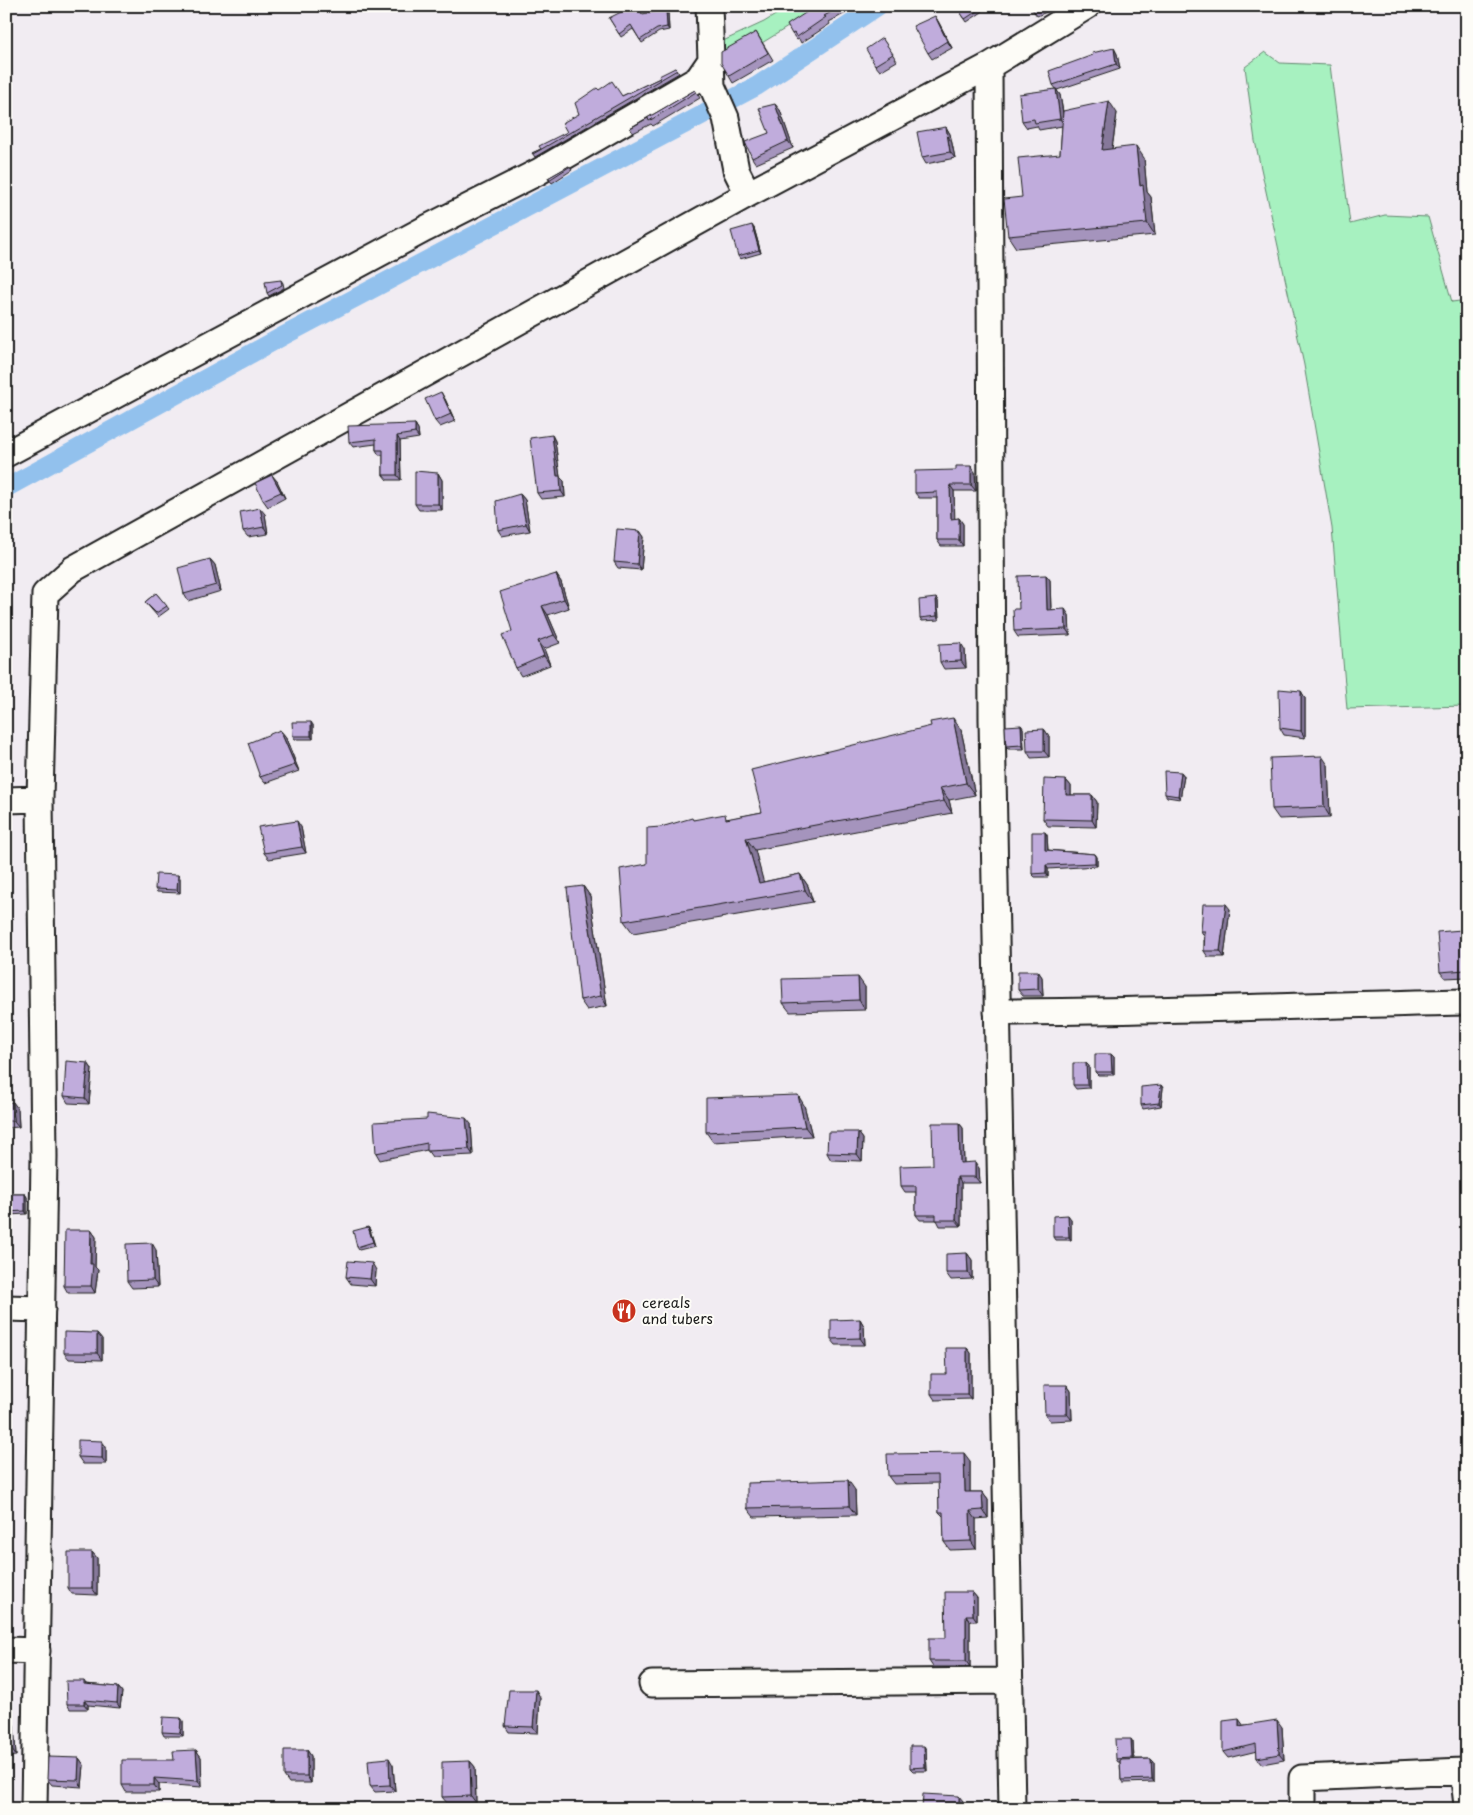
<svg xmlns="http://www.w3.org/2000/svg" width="1473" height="1815" viewBox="0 0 1473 1815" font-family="'Playpen Sans',sans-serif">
<rect width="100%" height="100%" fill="#f1ecf2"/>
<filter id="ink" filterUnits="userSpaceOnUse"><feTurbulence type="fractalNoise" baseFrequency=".02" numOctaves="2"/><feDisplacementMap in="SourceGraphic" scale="10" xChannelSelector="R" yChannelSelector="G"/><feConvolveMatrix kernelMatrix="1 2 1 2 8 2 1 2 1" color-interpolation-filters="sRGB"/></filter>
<g filter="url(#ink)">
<path fill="#a7f1c0" stroke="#62866e" d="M790,6h32l-104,64 5,-29 41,-19z
M1265,52l15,11 50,2 20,159 35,-9 43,2 24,85 15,-2v406l-120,3 -15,-181 -28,-163 -49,-224 -10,-74z"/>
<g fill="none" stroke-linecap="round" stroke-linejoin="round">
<path stroke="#92c1ed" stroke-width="19" d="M6,488l279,-153 472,-249 121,-80"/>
<defs>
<path id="minor" d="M709,6l3,80 14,32 10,52 12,24
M989,66l3,653 20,1090
M6,454l419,-225 113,-57 160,-93 13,-19
M6,800l34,-1
M997,1012c157,0 313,-7 470,-10
M6,1308l36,1
M6,1650l31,1
M652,1684l358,-3
M34,1809l10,-652 -4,-358 5,-205 28,-25 675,-375 241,-128 98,-60
M1302,1809v-31l161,-7 4,34"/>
</defs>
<use href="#minor" stroke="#1c1c1c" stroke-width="29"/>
<use href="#minor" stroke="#fdfcf7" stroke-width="25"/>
</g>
<path fill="#a594bd" stroke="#1c1c1c" d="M816,6h38l1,2 -26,14 1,2 -29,19 -2,-4 -2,1 -5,-6z
M956,6h22l4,6 -15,10z
M1030,6h26v2l-19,8z
M668,13l1,17 -10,2 -17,11 -9,-14 -12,8 -12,-19 33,-4z
M935,16l4,7 13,25 -20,11 -4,-6z
M756,32l17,28 -40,23 -4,-7z
M882,38l15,23 -17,10 -5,-6z
M1114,48l3,6 3,15 -63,21 -4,-5z
M675,68l4,5 -144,84 -3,-4 9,-4 26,-17 12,-18 20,-24 23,6 38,-18z
M1056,89l4,6 3,17 54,1 -5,36 32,9 3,34 4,5 4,38 -139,13 -8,-12 14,-39 38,-43 2,-28 -23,4 -2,-4 -10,2 -5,-7z
M695,90l5,8 -47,28 -2,-2 -18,9 -3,-5z
M780,110l13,38 -37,16 -4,-6 17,-25z
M946,127l4,7 5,24 -29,6 -4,-7z
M569,166l3,4 -20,13 -4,-5z
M754,228l7,25 -21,6 -2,-3z
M281,280l2,3 1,5 -15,8 -2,-3z
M445,399l10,22 -15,6 -5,-6z
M415,424l3,5 1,9 -19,3 1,39h-14l-4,-5v-20h-4l-3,-5v-6l-23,3 -4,-5z
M552,435l3,6 5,36 4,4 1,16 -24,2 -4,-6z
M956,470l19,2 1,19h-22v28l5,-1 4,6v22h-22l-4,-6v-42h-18l-4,-5z
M438,473l4,7v30h-23l-4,-6z
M277,481l8,17 -17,9 -5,-7z
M520,494l5,6 5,31 -28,5 -4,-6z
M265,514l3,20 -20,3 -5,-6z
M640,531l4,6 -3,33 -23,-2 -4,-6z
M210,559l5,6 6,26 -33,10 -4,-7z
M556,574l5,8 8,26 -21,7 12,28 -16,6 6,16 -29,11 -5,-8 -4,-37z
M1046,575l4,5 1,29 18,6 1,20 -52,2 -4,-6z
M156,593l13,16 -11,8 -13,-15z
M936,598l2,3 1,19 -17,1 -2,-3z
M965,650l1,18 -22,1 -4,-7z
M1301,691l4,7v40l-21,-3 -4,-7z
M313,725v14h-18l-2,-3z
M1021,725l2,3 1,21h-16l-2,-3z
M1044,729l5,7v21l-18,1 -4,-7z
M280,730l5,6 14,35 -34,12 -5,-6z
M961,730l14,65 -26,5 3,13 -197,37 8,32 37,-8 8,12 5,16 -180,31 -9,-12 23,-57 14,-37 33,-7 34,-1 34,-7z
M1328,765l2,52 -51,2 -7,-10z
M1181,772l3,4 -4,23 -13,-2 -2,-3z
M1066,780l5,6v9h21l5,7 -1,25 -48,-1 -5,-7z
M301,827l5,26 -37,6 -5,-6z
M1045,832l2,3 1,15 47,4 2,3v9l-49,3v8h-13l-3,-3z
M178,875l2,3v15l-23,-1 -2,-3z
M583,886l7,10 17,110 -20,4 -7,-10z
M6,908l4,14h-4z
M1230,909l-6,48h-16l-4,-6v-15l-3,-5z
M1462,930l5,7v40l-22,1 -5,-6z
M1038,971l4,6 1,19h-20l-5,-6z
M865,987v23l-75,2 -7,-9z
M1111,1054l3,3v18h-16l-3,-3z
M88,1063l4,6 -3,35 -21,-1 -4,-7z
M1089,1066v22l-13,1 -3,-4z
M1161,1085l2,3 -2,18 -18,3 -2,-4z
M6,1103l12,6 1,18 -13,1z
M804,1105l8,31 -99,6 -7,-10z
M959,1123l4,5 1,35 15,5 1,15h-19v43h-21l-3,-6h-17l-4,-5v-23h-11l-4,-6 32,-21z
M471,1124l2,31 -41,2 -5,-7 -47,10 -4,-7z
M858,1132l5,7 -1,22 -31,-1 -4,-7z
M6,1194h19l2,3v17l-19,1 -2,-2z
M1071,1219v21h-16l-2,-3z
M368,1227l2,3 5,16 -16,4 -2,-3z
M91,1230l5,7 -1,30 3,3 -3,23h-27l-4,-7z
M156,1250l2,37 -26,1 -5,-7z
M967,1253l5,7v19l-21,1 -5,-7z
M376,1270l-1,16 -24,-2 -5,-7z
M860,1319l4,7 1,19h-29l-5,-6z
M97,1333l5,6v21l-33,-1 -5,-6z
M967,1348l4,5v46l-36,1 -4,-6z
M1067,1385l4,6 1,29 -22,1 -5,-7z
M106,1447v17h-23l-5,-7z
M970,1461v31h12l6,8v18l-12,1v30l-26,1 -6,-8v-25l-5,-5v-29l-45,1 -6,-8z
M855,1490l1,25 -102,2 -7,-9z
M92,1552l5,6v37l-25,-1 -4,-6z
M972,1592l5,6v23h-7v46h-37l-4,-6 17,-23z
M84,1681l2,3 32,3 4,5 -2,16 -32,-3v4h-18l-3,-5z
M540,1697l-2,36 -29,-1 -4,-6z
M181,1718l2,3v15h-19l-2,-4z
M6,1719l8,6 2,31 -10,1z
M1244,1725l38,2 2,33 -22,4 -5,-6v-7l-29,7 -5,-6z
M1133,1742l1,17h17l3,3v20l-31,1 -2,-3 -1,-18h-2l-2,-3z
M926,1749l1,22h-14l-3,-3z
M196,1750l5,7 1,30 -43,-3v8h-33l-4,-7 52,-25z
M307,1750l4,6v27h-22l-5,-7z
M79,1758l5,7 -2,22 -30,-2 -5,-6z
M470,1761l5,6 1,36h-29l-5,-6z
M393,1765l2,26 -20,1 -5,-6z"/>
<path fill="#86789a" stroke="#1c1c1c" d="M666,10l2,3 1,17 -2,-3z
M935,16l4,7 13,25 -5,-7z
M1114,48l3,6 3,15 -4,-5z
M1056,89l4,6 5,31 -5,-7z
M1109,101l8,12 -7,49 -8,-12z
M775,104l5,6 13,38 -5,-7z
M946,127l4,7 5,24 -5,-6z
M1136,146l8,12 3,34 4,5 4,38 -8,-12 -7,-37z
M752,225l2,3 7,25 -2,-3z
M441,392l4,7 10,22 -4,-7z
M415,424l3,5 1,9 -4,-5z
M552,435l3,6 5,36 4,4 1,16 -4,-6 -4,-15z
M397,436l3,5 1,39 -4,-5z
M971,466l4,6 1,19 -5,-6z
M438,473l4,7v30l-4,-6z
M272,475l5,6 8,17 -4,-6z
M950,485l4,6 1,33 -4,-5z
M520,494l5,6 5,31 -4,-7z
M260,508l5,6 3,20 -4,-7z
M959,518l4,6v22l-4,-6z
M640,531l4,6 -3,33 -4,-6z
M210,559l5,6 6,26 -5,-6z
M556,574l5,8 8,26 -5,-9z
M1046,575l4,5 1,35 -4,-5z
M936,598l2,3 1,19 -2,-4z
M542,606l6,9 12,28 -6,-8z
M1065,609l4,6 1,20 -4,-6z
M538,641l6,8 6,16 -6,-9z
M961,643l4,7 1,18 -5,-7z
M1301,691l4,7v40l-4,-7z
M953,718l8,12 14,65 -9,-12z
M311,722l2,3v14l-2,-3z
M1021,725l2,3 1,21 -2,-4z
M1044,729l5,7v21l-5,-6z
M280,730l5,6 14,35 -4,-6z
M1322,756l6,9 2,52 -6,-10z
M1181,772l3,4 -4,23 -2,-3z
M1066,780l5,6v16l-5,-7z
M940,788l9,12 3,13 -8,-12z
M1092,795l5,7 -1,25 -4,-7z
M297,821l4,6 5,26 -4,-6z
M1045,832l2,3 1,18 -3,-3z
M746,838l9,12 12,45 -8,-12z
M1095,854l2,3v9l-2,-3z
M1046,865l2,4v8l-2,-4z
M800,874l8,12 5,16 -8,-12z
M178,875l2,3v15l-3,-3z
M583,886l7,10 17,110 -6,-10z
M1226,904l4,5 -6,48 -4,-6z
M6,908l4,14 -4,-5z
M1462,930l5,7v35l-2,-2z
M1038,971l4,6 1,19 -5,-7z
M858,977l7,10v23l-6,-10z
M1111,1054l3,3v18l-2,-3z
M88,1063l4,6 -3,35 -4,-6z
M1086,1063l3,3v22l-2,-3z
M1161,1085l2,3 -2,18 -2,-3z
M798,1095l6,10 8,31 -7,-9z
M13,1102l5,7 1,18 -5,-6z
M466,1118l5,6 2,31 -4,-6z
M959,1123l4,5 1,41 -4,-6z
M858,1132l5,7 -1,22 -5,-7z
M975,1162l4,6 1,15 -5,-6z
M957,1177l4,6v43l-5,-6z
M25,1194l2,3v17l-2,-3z
M1068,1215l3,4v21l-2,-3z
M368,1227l2,3 5,16 -2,-4z
M91,1230l5,7 -1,30 3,3 -3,23 -4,-7z
M152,1243l4,7 2,37 -5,-7z
M967,1253l5,7v19l-4,-6z
M372,1263l4,7 -1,16 -5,-7z
M860,1319l4,7 1,19 -5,-7z
M6,1323l2,3 1,25 -3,-3z
M97,1333l5,6v21l-5,-7z
M967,1348l4,5v46l-4,-5z
M1067,1385l4,6 1,29 -5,-6z
M102,1441l4,6v17l-4,-6z
M964,1453l6,8v40l-5,-9z
M848,1480l7,10 1,25 -7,-9z
M982,1492l6,8v18l-5,-8z
M970,1511l6,8v30l-5,-8z
M92,1552l5,6v37l-5,-7z
M972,1592l5,6v23l-4,-6z
M966,1615l4,6v46l-4,-6z
M118,1687l4,5 -2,16 -3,-5z
M536,1690l4,7 -2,36 -5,-6z
M84,1700l4,5v4l-4,-5z
M181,1718l2,3v15l-3,-3z
M10,1719l4,6 2,31 -4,-6z
M1239,1719l5,7h-5z
M1277,1720l5,7 2,33 -5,-6z
M1131,1739l2,3 1,20 -2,-4z
M924,1746l2,3 1,22 -2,-4z
M196,1750l5,7 1,30 -4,-6z
M307,1750l4,6v27l-4,-7z
M79,1758l5,7 -2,22 -4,-7z
M389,1758l4,7 2,26 -5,-6z
M1151,1759l3,3v20l-2,-3z
M470,1761l5,6 1,36 -5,-7z
M154,1778l5,6v8l-5,-7z
M959,1796l4,5 -1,8h-3z"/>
<path fill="#c0acdc" stroke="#1c1c1c" d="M633,6h5l4,8 24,-4 1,17 -10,2 -17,11 -9,-15 -12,9 -10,-16z
M816,6h26l-18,10 2,1 -29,20 -3,-4 -2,1 -5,-9z
M956,6h22l2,3 -15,10z
M1030,6h11l-9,4z
M935,16l12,25 -19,12 -15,-27z
M756,32l12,21 -39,23 -8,-13v-11z
M882,38l11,16 -18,11 -9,-16z
M1114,48l2,16 -63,21 -4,-14 44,-16 -1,-2z
M675,68l2,2 -144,84 -1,-1 9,-4 -2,-3 28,-14 -5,-9 17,-9 -4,-11 22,-15 2,2 13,-9 10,15 38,-18 -1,-2z
M1056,89l4,30 -25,4 -1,-4 -12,2 -3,-27z
M695,90l1,2 -47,29 -1,-3 -18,10z
M1109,101l-7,49 34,-4 4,40 3,-1 4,38 -139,13 -4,-37 18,-2 -4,-39 42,-4 3,-43z
M775,104l13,37 -36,17 -7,-16 24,-9 -10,-25z
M946,127l4,25 -28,5 -5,-25z
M569,166v1l-20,13 -1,-2z
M752,225l7,25 -21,6 -7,-25z
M281,280l1,5 -15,8 -2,-11z
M441,392l10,22 -16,7 -10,-22z
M415,424v9l-18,3v39h-14v-25h-7v-11l-27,3 -1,-16z
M552,435l5,41h3l1,15 -24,2 -7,-55z
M956,466h15v19h-21l1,34 8,-1v22h-22v-48l-22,1v-22l41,-1z
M415,471l23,2v31h-23z
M272,475l9,17 -18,8 -8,-17z
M520,494l6,30 -28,6 -2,-29z
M260,508l4,19 -21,4 -3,-19z
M617,529l23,2 -3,33 -23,-2z
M210,559l6,26 -32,9 -6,-26z
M556,574l8,25 -22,7 12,29 -16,6 6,15 -28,12 -14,-33 10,-4 -12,-39z
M1046,575l1,35 18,-1 1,20 -52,2 -1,-22h6l-1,-33z
M156,593l11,13 -11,7 -11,-11z
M936,598l1,18 -17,2 -1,-18z
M961,643v18l-21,1 -1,-18z
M1279,689l22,2v40l-21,-3z
M953,718l13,65 -26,5 4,13 -198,37 13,45 41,-9 5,16 -181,31 -4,-52 27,-5v-36l14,-1 31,-9 1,2 32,-6 1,5 36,-7 -11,-42 180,-44 -1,-4z
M292,722h19v14h-18z
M1021,725l1,20 -16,1 -1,-20z
M1044,729v22h-17l-1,-21z
M280,730l15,35 -35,12 -12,-34z
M1322,756l2,51 -52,2 -2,-51z
M1164,771l17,1 -3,24 -13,-2z
M1044,779l22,1v15h26v25l-49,-1z
M297,821l5,26 -38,6 -6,-26z
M1032,832h13v18l50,4v9l-49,2v8l-14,1z
M156,874l22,1 -1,15 -22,-1z
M583,886l18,110 -21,4 -13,-112z
M1203,904h23l-6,47h-16l1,-20h-4z
M1462,930l3,40 -25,2 -3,-40z
M1018,971h20v18l-20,1z
M858,977l1,23 -76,3 -1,-24z
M1095,1054h16l1,18h-17z
M66,1061l22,2 -3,35 -21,-2z
M1073,1063h13l1,22h-14z
M1161,1085l-2,18 -18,2v-18z
M798,1095l7,32 -99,5v-34z
M13,1102l1,19h-8v-18z
M427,1114l39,4 3,31 -42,2v-8l-51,10 -2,-31 53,-3z
M932,1123h27l1,40 15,-1v15h-18l-1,43h-20v-5h-20v-29h-15l-1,-20 33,-1z
M828,1132h30l-1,22 -30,-1z
M6,1194h19v17l-19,1z
M1068,1215l1,22h-16v-21z
M368,1227l5,15 -16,5 -4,-16z
M65,1230h26l-1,34h3l-2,22h-27z
M152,1243l1,37 -26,1 -1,-37z
M967,1253l1,20h-22v-19z
M348,1261l24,2 -2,16 -24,-2z
M860,1319v19l-29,1v-19z
M64,1332l33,1v20h-33z
M946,1348h21v46h-36v-20h16z
M1044,1385h23v29h-22z
M78,1440l24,1v17l-24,-1z
M964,1453l1,39h17l1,18 -13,1 1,30 -27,1 -1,-30h-4l-1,-37 -50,1 -1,-22z
M848,1480l1,26 -102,2v-25z
M68,1552h24v36h-24z
M945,1592h27l1,23h-7v46h-37v-23h17z
M66,1681h18v3l34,3 -1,16 -33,-3v4h-17z
M509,1690h27l-3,37 -28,-1z
M163,1717l18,1 -1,15 -18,-1z
M6,1719h4l2,31 -6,1z
M1239,1719v7l38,-6 2,34 -22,4 -1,-14 -33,8v-31z
M1115,1739h16l1,19 -16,1z
M910,1746h14l1,21 -15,1z
M196,1750l2,31 -44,-3v7h-32v-25h52l-1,-9z
M284,1750h23v26h-23z
M48,1757l31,1 -1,22 -31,-1z
M389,1758l1,27 -20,1 -2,-26z
M1151,1759l1,20 -31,1 -1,-20z
M470,1761l1,35 -29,1v-35z
M923,1794l36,2v13h-37z"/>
</g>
<defs>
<symbol id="restaurant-disc" viewBox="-11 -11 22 22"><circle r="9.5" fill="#c8321e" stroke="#fdfcf7"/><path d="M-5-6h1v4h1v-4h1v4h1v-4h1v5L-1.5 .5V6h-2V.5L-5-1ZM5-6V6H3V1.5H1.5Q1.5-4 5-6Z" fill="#fff"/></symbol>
</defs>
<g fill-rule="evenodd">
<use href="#restaurant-disc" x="610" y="1297" width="28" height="28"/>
</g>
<g text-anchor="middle" stroke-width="4" stroke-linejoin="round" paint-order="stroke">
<g font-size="14" fill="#1c1c1c" stroke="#fdfcf7" text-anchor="start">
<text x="642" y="1308">cereals<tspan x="642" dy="16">and tubers</tspan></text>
</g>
</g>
<rect width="1473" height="1815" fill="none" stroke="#fdfcf7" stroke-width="25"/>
<rect x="12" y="12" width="1448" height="1790" fill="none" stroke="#1c1c1c" stroke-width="2" filter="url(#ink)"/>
</svg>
